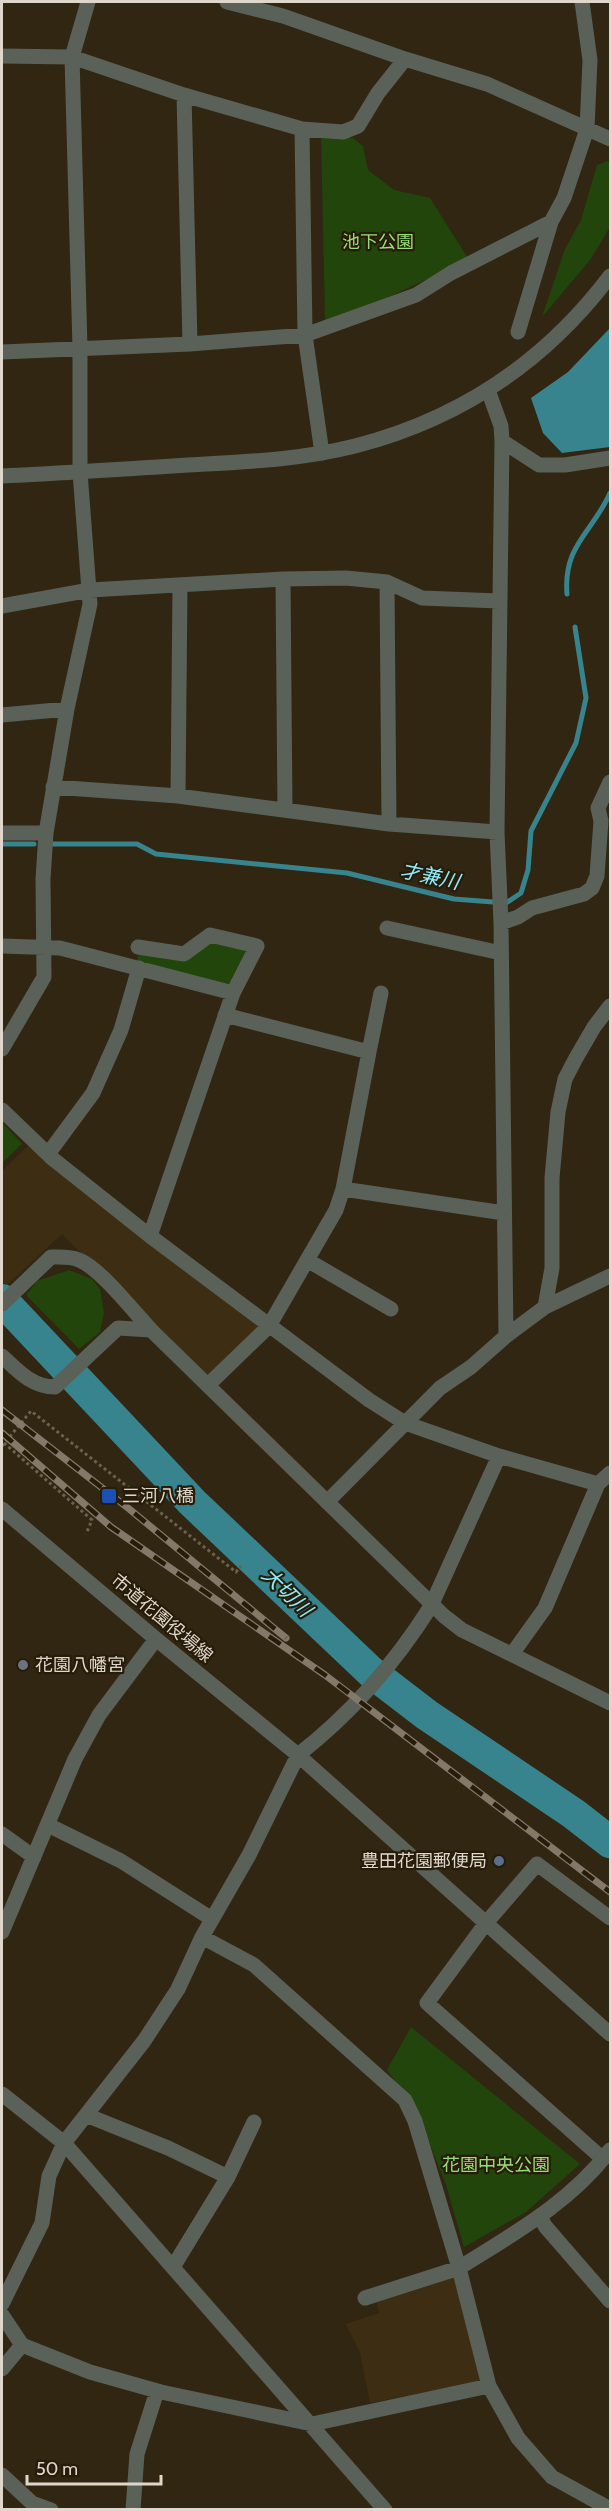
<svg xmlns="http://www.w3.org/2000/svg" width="612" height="2511" viewBox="0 0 612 2511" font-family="Cabin,'Noto Sans JP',sans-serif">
<rect width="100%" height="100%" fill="#312612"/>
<path fill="#3d2d13" d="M28,1146l236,176 -57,57 -145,-145 -56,52 -4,-6v-109z
M454,2274l27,107 -111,22 -10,-50 -14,-29 33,-11 -3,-15z"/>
<path fill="#21450a" d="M325,135l28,3 10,8 5,24 26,20 36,8 39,62 -135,62 -9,-2 -4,-183z
M608,161l2,1v65l-20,33 -48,57 23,-68 16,-29 16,-55z
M210,939l42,9 -21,40 -95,-26 4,-11 43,7z
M2,1122l20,22 -20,19z
M69,1270l23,9 8,10 4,24 -4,19 -21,17 -53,-54 11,-14z
M411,2027l169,137 -54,48 -62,35 -18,-62 -30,-76 -29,-39z"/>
<path fill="#37838e" d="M610,328v119l-48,6 -19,-20 -12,-35 37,-26z"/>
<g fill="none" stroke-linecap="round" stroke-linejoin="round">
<path stroke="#37838e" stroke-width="5" d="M567,594c-4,-49 26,-62 43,-101
M2,844h32
M53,844h84l19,10 191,19 107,26 52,4 15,-10 7,-23 3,-39 45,-88 10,-45 -11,-71"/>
<path stroke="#37838e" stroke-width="32" d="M2,1300l190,202 179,170 56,43 147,99 36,28"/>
<path stroke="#6b6150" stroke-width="3" stroke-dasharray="3 3" stroke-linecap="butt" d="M4,1443l88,77 -6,14
M2,1446l29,-35 205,161 5,-6"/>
<path stroke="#5a6158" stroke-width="15" d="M227,2l56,14 122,43 82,25 123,55
M2,56l70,1 112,38 118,34 3,206 17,118
M184,95l6,249
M302,129l41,3 15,-6 20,-33 27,-34
M518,332l33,-110
M2,352l188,-8 115,-9 111,-40 35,-22 100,-51 13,-24 23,-69 3,-69 -8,-58
M488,390l13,36 1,15 -5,391 4,91 5,413
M502,441l37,24h26l45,-7
M283,579l2,231
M387,582l2,242
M2,606l88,-16 193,-11 63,-1 41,4 35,16 77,3
M2,715l65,-6
M53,787l125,9 211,28 108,8
M178,796l2,-210
M2,833h44
M501,923l17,-6 14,-9 52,-14 8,-6 5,-12 4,-55 -3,-13 12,-26
M387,928l114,25
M2,946l58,2 173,45
M138,947l46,7 26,-19 47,11 -24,47 -83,243
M225,1015l144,37 -26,137
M2,1049l42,-72 -1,-98 3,-46 21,-124 23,-105 -10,-132v-124l-8,-291 16,-55
M369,1052l12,-59
M2,1110l51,49 97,77 219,164 36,23 94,33 99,28 12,-11
M48,1154l45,-61 28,-63 18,-62
M307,1260l84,49
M2,1304l49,-47c9,0 19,-1 28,3 21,8 55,52 72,70
M545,1307l7,-39v-90l6,-66 7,-33 11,-21 18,-31 16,-21
M2,1356c16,15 30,31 53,31l63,-59 33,2
M208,1385l61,-59 67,-116 7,-21 161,24
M327,1502l113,-114 31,-21 35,-31 39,-29 65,-31
M2,1509l154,130 142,116 312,279
M431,1606l68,-150
M512,1654l33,-46 53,-124
M48,1825l73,36 91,58
M2,1834l32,23
M2,1932l73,-173 24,-44 57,-76
M202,1937l52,28 151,135 10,21 44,147 30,118 29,52 34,39 58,32
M2,2094l62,49 321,367
M86,2115l82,33 60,29
M603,2159l-176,-156 59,-80 51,-59 73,54
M540,2216l5,10 65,75
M173,2267l55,-90 26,-55
M365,2298l94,-30
M2,2304l40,-81 7,-47 15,-33 80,-102 34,-52 24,-52 47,-82 49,-100
M2,2315l20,30 68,27 71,20 151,32 177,-38
M2,2369l20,-24
M2,2475l30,28 19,7
M133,2510l4,-56 20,-63"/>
<path stroke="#5a6158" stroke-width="15" d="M2,476c62,-3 124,-7 186,-11 55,-3 112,-5 167,-19 105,-27 190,-84 255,-170
M151,1330l293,286 18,14 148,73
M298,1755c54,-42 97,-92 133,-149
M459,2268c54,-34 112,-66 151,-118"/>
<defs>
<path id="rail" d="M2,1410l126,98 158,130
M2,1433l109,94 214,148 285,217"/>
</defs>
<use href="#rail" stroke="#827969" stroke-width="7"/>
<use href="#rail" stroke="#271c09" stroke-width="4.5" stroke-dasharray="14" stroke-linecap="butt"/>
</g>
<rect fill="#1a4fb4" stroke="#271c09" stroke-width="2" x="101" y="1488" width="16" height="16" rx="3"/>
<circle fill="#6b7280" stroke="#271c09" stroke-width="2" cx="23" cy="1665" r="6"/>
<circle fill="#5c6f8a" stroke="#271c09" stroke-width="2" cx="499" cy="1861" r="6"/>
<g text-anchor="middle" stroke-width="4.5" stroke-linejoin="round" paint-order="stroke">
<g font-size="18" fill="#97de73" stroke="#271c09">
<text x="378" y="248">池下公園</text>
<text x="496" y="2171">花園中央公園</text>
</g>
<g font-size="18" fill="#dfd7cc" stroke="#271c09" text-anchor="start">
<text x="122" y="1502">三河八橋</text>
<text x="35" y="1671">花園八幡宮</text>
<text x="487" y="1867" text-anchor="end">豊田花園郵便局</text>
</g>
<g font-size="18" fill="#dfd7cc" stroke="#271c09">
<text transform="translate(162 1618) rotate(40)" y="6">市道花園役場線</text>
</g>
<g font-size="20" font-style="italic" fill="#8deefd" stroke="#271c09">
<text transform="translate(430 876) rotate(12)" y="7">才兼川</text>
<text transform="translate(287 1592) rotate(44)" y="7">大切川</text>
</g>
</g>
<rect width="612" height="2511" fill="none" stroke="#dfd7cc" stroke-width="6"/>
<path d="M27 2475v9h134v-9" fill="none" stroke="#dfd7cc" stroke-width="3"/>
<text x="36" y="2475" font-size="18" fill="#dfd7cc" stroke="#271c09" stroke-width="4.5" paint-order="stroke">50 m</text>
</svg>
